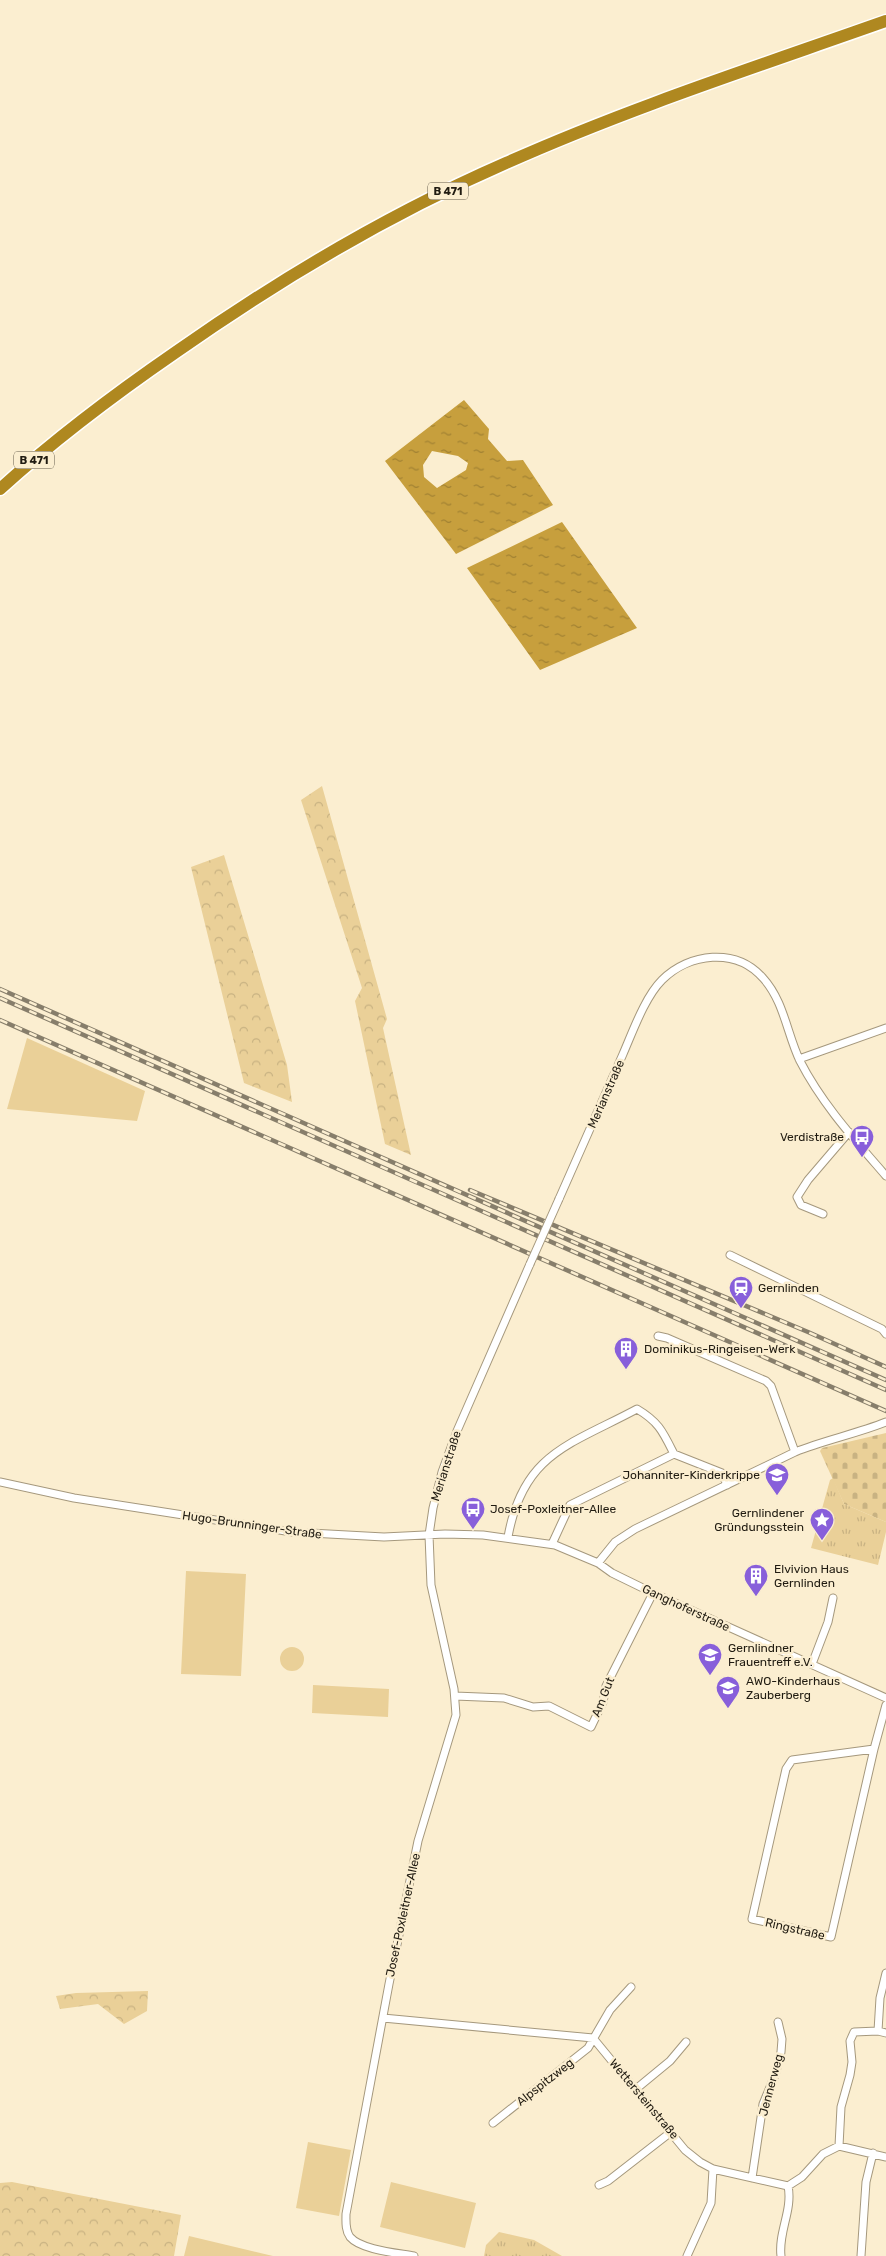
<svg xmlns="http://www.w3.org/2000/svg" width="886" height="2256" viewBox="0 0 886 2256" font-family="Rubik,sans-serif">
<defs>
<pattern id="forest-crowns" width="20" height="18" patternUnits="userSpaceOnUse" patternTransform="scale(1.25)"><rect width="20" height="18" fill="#ead098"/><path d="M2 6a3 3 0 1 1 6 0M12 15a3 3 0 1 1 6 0" fill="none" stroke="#c8b282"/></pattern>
<pattern id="cemetery-stones" width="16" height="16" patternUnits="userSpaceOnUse" patternTransform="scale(1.25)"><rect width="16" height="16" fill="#ead098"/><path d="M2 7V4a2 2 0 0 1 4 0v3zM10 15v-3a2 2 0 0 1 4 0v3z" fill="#c8b282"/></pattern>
<pattern id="park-tufts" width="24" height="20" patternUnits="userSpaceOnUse" patternTransform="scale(1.25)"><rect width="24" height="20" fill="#ead098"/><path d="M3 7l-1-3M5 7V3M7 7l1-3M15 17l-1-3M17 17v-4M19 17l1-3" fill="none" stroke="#c8b282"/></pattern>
<pattern id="water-ripples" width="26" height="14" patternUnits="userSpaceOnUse" patternTransform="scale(1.25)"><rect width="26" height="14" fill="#c79f3d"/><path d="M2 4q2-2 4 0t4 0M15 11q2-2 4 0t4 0" fill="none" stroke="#a18132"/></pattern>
</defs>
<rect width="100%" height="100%" fill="#fbeed0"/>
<path fill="#ead098" d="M27,1038l118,53 -8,30 -130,-12z
M186,1571l60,3 -5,102 -60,-2z
M280 1659a12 12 0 1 1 24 0a12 12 0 1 1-24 0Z
M313,1685l76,4 -1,28 -76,-4z
M308,2142l43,8 -12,66 -43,-8z
M391,2182l85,21 -11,45 -85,-21z
M189,2236l84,20h-89z"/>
<path fill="url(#forest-crowns)" d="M322,786l65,233 -4,9 28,127 -26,-11 -30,-143 7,-13 -61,-188z
M224,855l63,210 5,37 -48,-19 -53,-216z
M148,1991l-1,20 -23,13 -26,-20 -38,5 -4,-13 20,-3z
M12,2182l169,33 -7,41h-174v-73z"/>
<path fill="url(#cemetery-stones)" d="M886,1433v89l-42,-18 -24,-53 2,-3z"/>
<path fill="url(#park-tufts)" d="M833,1478l11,26 42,18v10l-8,33 -67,-17 19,-68z
M499,2232l35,8 28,16h-78l2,-11z"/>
<path fill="url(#water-ripples)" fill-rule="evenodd" d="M464,400l25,29 -1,10 19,22 16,-1 30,45 -97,49 -71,-93zM432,451l26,5 10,7 -2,7 -29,18 -13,-11 -1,-12z
M562,522l75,106 -97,42 -73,-102z"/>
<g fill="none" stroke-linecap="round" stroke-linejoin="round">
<defs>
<path id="street" d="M799,1059l87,-31
M559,1199c21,-48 43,-97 64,-145 10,-23 22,-57 39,-74 27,-27 74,-33 101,-2 21,23 24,56 37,83 22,43 55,79 86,115
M823,1214l-22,-9 -4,-8 11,-17 41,-48
M730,1255l152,74 4,5
M658,1336l9,2 99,43 5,5 24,66
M0,1482l74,16 218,34 92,5 61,-3 38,1 72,10 43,18 14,10 41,20 233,105
M508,1537c15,-84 62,-92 129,-128 22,13 26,23 37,45
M552,1544l18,-39 104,-51 48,19 5,12
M598,1563l17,-21 20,-13 160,-77c30,-12 61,-18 91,-30
M812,1664l16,-42 5,-24
M455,1696l49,2 29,9 16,-1 42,21 12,-25 3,-16 47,-93
M874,1749l-82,11 -6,9 -34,150 79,18 43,-188 12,-44
M383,2018l210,20 92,112 15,12 13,7 75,17 14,-9 21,-23 16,-8 47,11
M878,2031l2,-33 6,-25
M636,2089l34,-28 16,-19
M493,2123l95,-75 22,-38 21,-23
M839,2146l2,-39 9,-32 2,-13 -2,-21 4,-9 24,-1 8,2
M752,2178l11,-74 12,-29 6,-23 1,-13 -4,-17
M599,2185l9,-4 63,-49
M414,2256c-16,-3 -53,-6 -64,-19 -5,-7 -4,-16 -4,-23l43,-230 29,-143 38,-126 -2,-26 -23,-104 -2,-50 4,-27 9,-36 15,-41 73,-167
M687,2256l24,-53 2,-34
M781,2256c-3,-24 12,-46 7,-70
M861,2256l5,-74 7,-29"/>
<path id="highway" d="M0,489c55,-50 115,-95 176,-137 104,-73 213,-138 330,-189 123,-55 253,-97 380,-142"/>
</defs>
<use href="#street" stroke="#a5987d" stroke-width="9"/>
<use href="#highway" stroke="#fff" stroke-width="15"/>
<use href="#street" stroke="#fff" stroke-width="7"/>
<use href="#highway" stroke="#af8820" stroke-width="12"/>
<defs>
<path id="rail" d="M0,989l886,391
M0,998l886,392
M0,1020l886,391
M470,1190l338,142 78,35"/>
</defs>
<use href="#rail" stroke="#877e6b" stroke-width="4.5"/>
<use href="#rail" stroke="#fbeed0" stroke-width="2.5" stroke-dasharray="8" stroke-linecap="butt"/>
<defs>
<path id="street-bridge" d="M530,1264l29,-65"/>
</defs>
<use href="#street-bridge" stroke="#a5987d" stroke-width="9" stroke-linecap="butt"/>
<use href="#street-bridge" stroke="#fff" stroke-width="7"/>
</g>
<defs>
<symbol id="bus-pin" viewBox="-11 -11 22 30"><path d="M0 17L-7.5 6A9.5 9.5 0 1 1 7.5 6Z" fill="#885fda" stroke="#fbeed0"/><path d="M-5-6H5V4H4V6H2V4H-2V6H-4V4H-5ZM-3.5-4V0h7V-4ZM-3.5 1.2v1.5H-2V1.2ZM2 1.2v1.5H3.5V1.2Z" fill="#fff"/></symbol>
<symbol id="station-pin" viewBox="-11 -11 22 30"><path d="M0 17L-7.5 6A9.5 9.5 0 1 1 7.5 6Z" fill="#885fda" stroke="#fbeed0"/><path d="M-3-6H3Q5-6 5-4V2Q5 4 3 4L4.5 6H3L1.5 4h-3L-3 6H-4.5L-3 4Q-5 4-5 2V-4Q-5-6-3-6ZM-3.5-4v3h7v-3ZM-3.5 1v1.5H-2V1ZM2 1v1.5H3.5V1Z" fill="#fff"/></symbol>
<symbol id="building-pin" viewBox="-11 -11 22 30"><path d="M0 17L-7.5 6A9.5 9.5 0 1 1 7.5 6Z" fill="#885fda" stroke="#fbeed0"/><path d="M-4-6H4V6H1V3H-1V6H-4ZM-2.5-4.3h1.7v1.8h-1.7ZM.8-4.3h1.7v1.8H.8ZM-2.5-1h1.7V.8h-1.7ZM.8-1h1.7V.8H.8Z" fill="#fff"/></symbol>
<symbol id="school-pin" viewBox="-11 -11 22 30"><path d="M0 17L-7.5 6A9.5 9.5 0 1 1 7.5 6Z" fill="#885fda" stroke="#fbeed0"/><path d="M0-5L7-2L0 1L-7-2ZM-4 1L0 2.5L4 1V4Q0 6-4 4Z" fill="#fff"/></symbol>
<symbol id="sight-pin" viewBox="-11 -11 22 30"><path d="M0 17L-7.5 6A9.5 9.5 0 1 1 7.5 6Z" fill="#885fda" stroke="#fbeed0"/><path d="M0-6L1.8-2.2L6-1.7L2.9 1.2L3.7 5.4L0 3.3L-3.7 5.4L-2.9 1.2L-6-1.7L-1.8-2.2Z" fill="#fff"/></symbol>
</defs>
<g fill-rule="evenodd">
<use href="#bus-pin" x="848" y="1123" width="28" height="38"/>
<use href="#station-pin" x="727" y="1274" width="28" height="38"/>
<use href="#building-pin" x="612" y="1335" width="28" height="38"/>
<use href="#school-pin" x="763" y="1461" width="28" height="38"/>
<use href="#bus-pin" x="459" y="1495" width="28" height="38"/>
<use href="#sight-pin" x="808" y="1506" width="28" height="38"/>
<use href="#building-pin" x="742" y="1562" width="28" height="38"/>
<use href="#school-pin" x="696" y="1641" width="28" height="38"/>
<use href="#school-pin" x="714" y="1674" width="28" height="38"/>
</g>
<g text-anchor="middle" stroke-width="5" stroke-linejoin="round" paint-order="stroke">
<g fill="#fbeed0" stroke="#625a4a" stroke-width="1">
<rect x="428" y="182.5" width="40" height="17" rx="4"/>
<rect x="14" y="451.5" width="40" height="17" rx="4"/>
</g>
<g font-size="11" font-weight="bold" fill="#201b11">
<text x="448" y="195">B 471</text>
<text x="34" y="464">B 471</text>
</g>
<g font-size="12" fill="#201b11" stroke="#fbeed0">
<text transform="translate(606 1094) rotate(-66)" y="4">Merianstraße</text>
<text transform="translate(446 1466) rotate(-72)" y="4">Merianstraße</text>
<text transform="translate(252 1525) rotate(8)" y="4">Hugo-Brunninger-Straße</text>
<text transform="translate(686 1608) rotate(25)" y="4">Ganghoferstraße</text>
<text transform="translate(603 1697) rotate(-68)" y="4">Am Gut</text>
<text transform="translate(403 1915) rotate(-78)" y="4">Josef-Poxleitner-Allee</text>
<text transform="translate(795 1929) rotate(13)" y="4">Ringstraße</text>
<text transform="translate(545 2082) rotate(-38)" y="4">Alpspitzweg</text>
<text transform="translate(771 2085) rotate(-75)" y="4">Jennerweg</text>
<text transform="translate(644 2099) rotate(50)" y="4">Wettersteinstraße</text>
</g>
<g font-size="12" fill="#201b11" stroke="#fbeed0" text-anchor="start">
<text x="844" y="1141" text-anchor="end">Verdistraße</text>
<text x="758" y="1292">Gernlinden</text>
<text x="644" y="1353">Dominikus-Ringeisen-Werk</text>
<text x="760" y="1479" text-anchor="end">Johanniter-Kinderkrippe</text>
<text x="490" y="1513">Josef-Poxleitner-Allee</text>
<text x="804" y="1517" text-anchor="end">Gernlindener<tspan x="804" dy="14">Gründungsstein</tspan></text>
<text x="774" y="1573">Elvivion Haus<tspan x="774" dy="14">Gernlinden</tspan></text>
<text x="728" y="1652">Gernlindner<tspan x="728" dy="14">Frauentreff e.V.</tspan></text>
<text x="746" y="1685">AWO-Kinderhaus<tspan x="746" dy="14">Zauberberg</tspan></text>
</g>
</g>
</svg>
